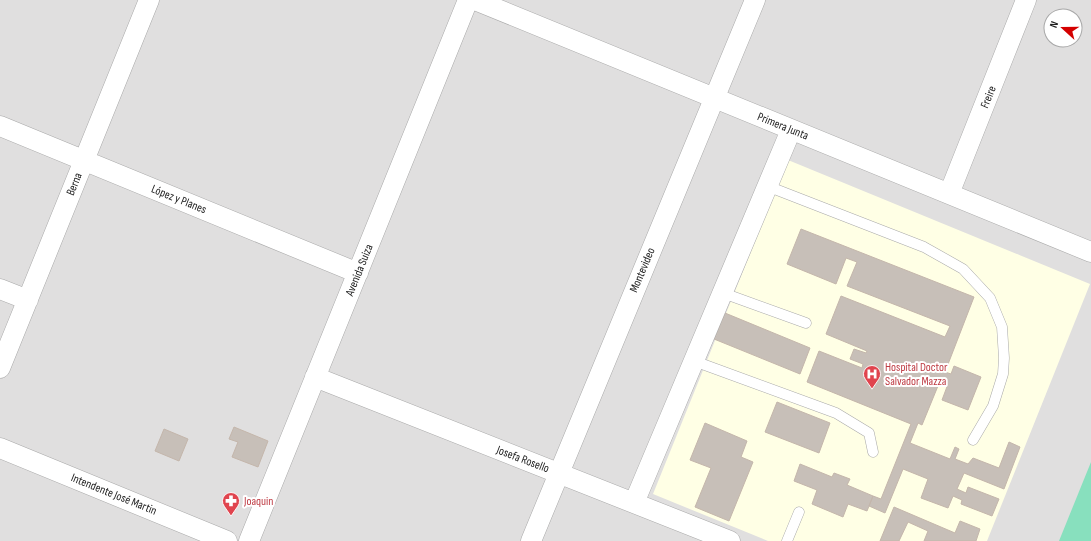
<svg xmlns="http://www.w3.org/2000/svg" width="1091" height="541" viewBox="0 0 1091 541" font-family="'Sofia Sans Condensed',sans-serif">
<rect width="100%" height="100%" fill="#f2efe9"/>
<path fill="#e0dfdf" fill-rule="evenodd" d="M0,0h1091v541h-1091zM1051,16h24v24h-24z"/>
<path fill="#ffffe5" d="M788,160l302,124 -103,257h-219l-115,-47z"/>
<path fill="#88e0be" d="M1091,462v79h-32z"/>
<path fill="#c7bfb8" stroke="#c4b6ab" d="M801,229l173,68 -29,75 6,2 3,-8 27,11 -13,33 -26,-10 6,-16 -8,-3 -18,44 -4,-2 -8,20 40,16 5,-12 4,2 -4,10 13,5 5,-6 26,10 10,-26 11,5 -16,42 -40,-16 -7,16 9,4 2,-6 31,12 -7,17 -31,-12 1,-4 -9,-4 -5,12 -27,-10 7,-19 -25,-10 -18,44 -16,-7 4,-10 8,3 30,-75 -104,-42 12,-31 43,17 1,-4 -13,-5 4,-10 12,4 1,-2 -41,-17 15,-38 104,41 5,-11 -103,-40 10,-24 -11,-4 -10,26 -49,-20z
M725,313l85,35 -10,26 -86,-35z
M777,402l53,21 -11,30 -54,-21z
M705,423l42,18 -6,16 12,5 -24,59 -34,-14 16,-39 -21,-8z
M234,427l34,14 -10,26 -26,-10 6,-15 -9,-3z
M164,429l24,10 -9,22 -24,-10z
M800,464l32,13 2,-4 16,6 -3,6 26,11 -6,15 -19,-7 -5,13 -31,-13 5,-14 -23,-9z
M894,507l61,26 5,-12 20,8 -4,12h-52l4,-10 -20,-9 -9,19h-19z"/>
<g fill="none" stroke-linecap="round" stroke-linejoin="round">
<defs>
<path id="service" d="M767,186l157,61 39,22 27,29 12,29 2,31 -1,16 -10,32 -20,34
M723,293l83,30
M694,361l142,52 33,20 4,19
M787,541l12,-29"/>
<path id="minor" d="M475,0l616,252
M0,126l358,147
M949,194l77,-194
M0,289l28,11
M0,368l149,-368
M315,377l415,164
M0,448l227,93
M634,503l157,-373
M249,541l219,-541
M531,541l224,-541"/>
</defs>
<use href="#service" stroke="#a9a9a9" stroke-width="11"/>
<use href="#minor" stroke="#a9a9a9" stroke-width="21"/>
<use href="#service" stroke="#fff" stroke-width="10"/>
<use href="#minor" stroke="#fff" stroke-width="20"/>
</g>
<defs>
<symbol id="hospital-pin" viewBox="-11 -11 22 30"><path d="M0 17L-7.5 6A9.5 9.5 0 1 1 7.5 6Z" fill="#e0444e" stroke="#fff"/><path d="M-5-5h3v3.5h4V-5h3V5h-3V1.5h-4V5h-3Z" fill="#fff"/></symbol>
<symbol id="pharmacy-pin" viewBox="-11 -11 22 30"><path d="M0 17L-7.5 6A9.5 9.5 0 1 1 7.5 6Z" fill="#e0444e" stroke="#fff"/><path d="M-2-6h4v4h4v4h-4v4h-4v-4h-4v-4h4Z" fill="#fff"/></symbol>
</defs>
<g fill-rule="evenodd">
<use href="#hospital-pin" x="862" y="364" width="20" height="27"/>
<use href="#pharmacy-pin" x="221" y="491" width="20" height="27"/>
</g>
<g text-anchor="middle" stroke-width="4" stroke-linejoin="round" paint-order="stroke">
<g font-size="12" fill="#222" stroke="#fff">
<text transform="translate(988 97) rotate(-68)" y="4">Freire</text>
<text transform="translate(783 126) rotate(22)" y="4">Primera Junta</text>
<text transform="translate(74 184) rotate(-68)" y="4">Berna</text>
<text transform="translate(179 199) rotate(22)" y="4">López y Planes</text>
<text transform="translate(359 270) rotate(-68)" y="4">Avenida Suiza</text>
<text transform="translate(642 270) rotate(-67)" y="4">Montevideo</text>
<text transform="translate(523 459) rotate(21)" y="4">Josefa Rosello</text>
<text transform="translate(114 494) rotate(22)" y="4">Intendente José Martin</text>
</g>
<g font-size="12" fill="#be3a42" stroke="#fff" text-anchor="start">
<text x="885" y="371">Hospital Doctor<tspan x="885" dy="14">Salvador Mazza</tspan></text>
<text x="244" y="505">Joaquin</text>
</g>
</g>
<g transform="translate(1063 28) rotate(291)"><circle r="19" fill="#ffffff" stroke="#a7a7a7"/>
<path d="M0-3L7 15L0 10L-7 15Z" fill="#d40000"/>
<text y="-6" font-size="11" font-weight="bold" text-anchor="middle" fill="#222222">N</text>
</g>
</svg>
